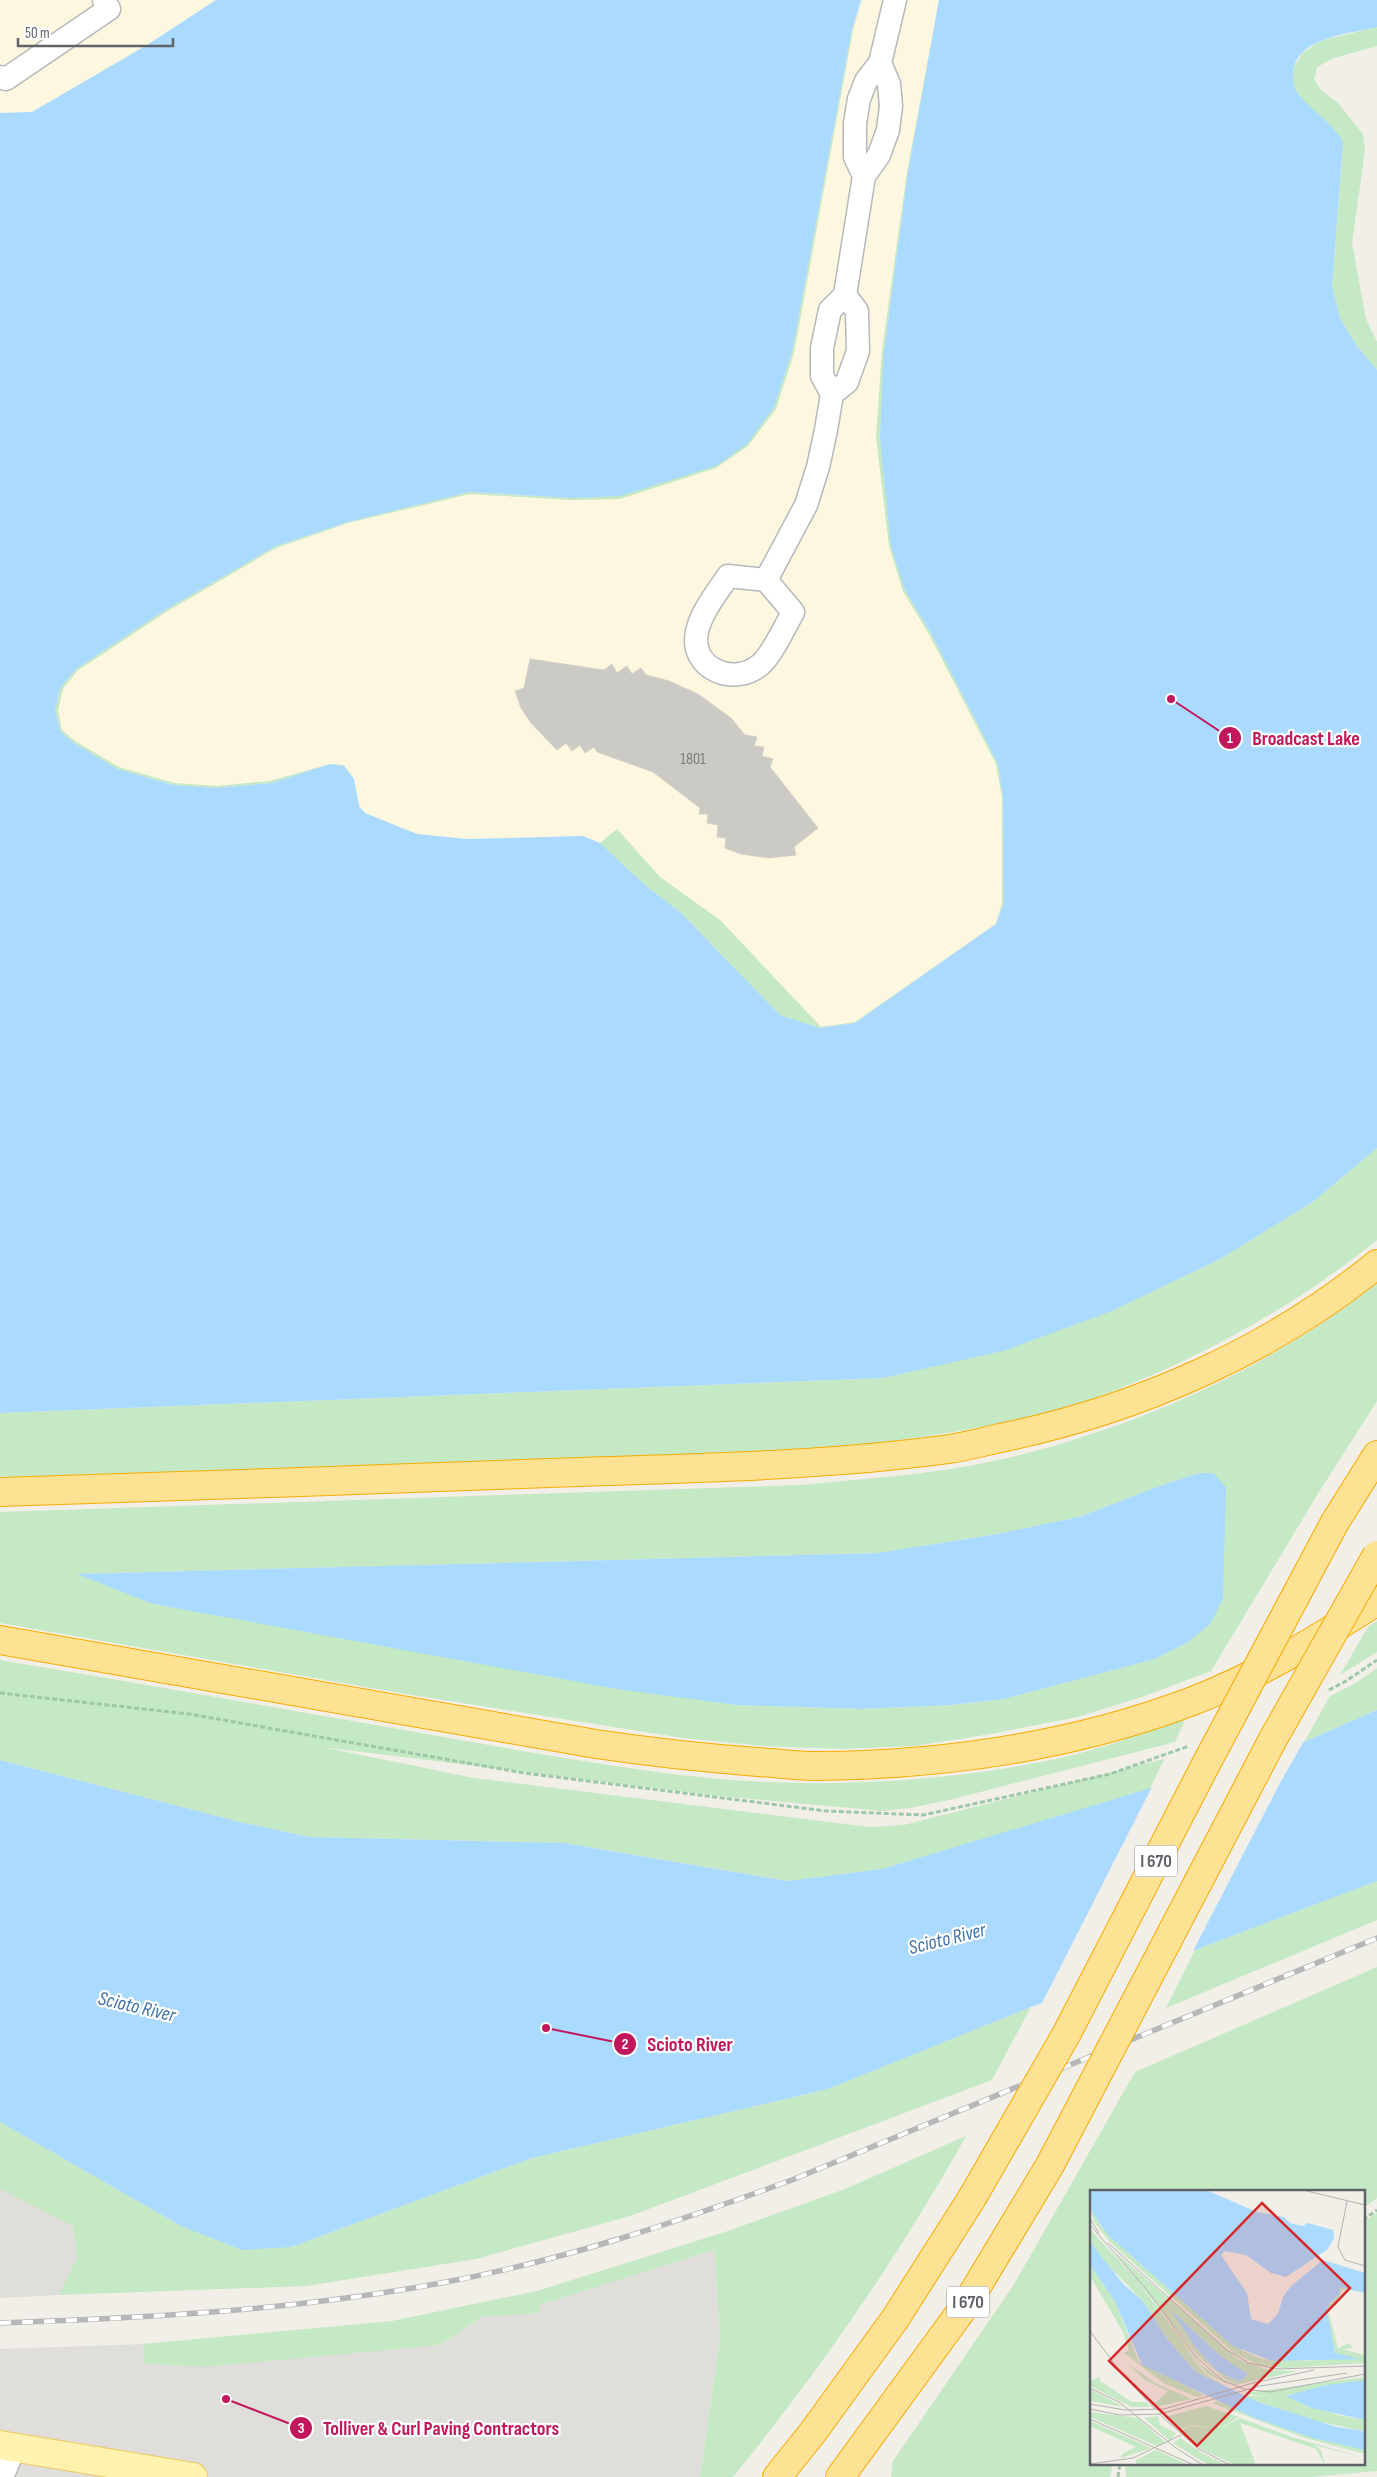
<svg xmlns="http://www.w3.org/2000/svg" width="1377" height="2477" viewBox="0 0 1377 2477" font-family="'Sofia Sans Condensed',sans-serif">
<rect width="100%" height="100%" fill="#f1efe8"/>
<path fill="#fef7e0" d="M0,0h216l-69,45 -115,67 -32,1z
M863,0h76l-32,172 -25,179 -6,86 27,154 27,45 66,128 6,33v106l-7,21 -140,98 -34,5 -101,-107 -60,-43 -43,-48 -17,14 -18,-7 -115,3 -50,-5 -52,-20 -6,-8 -5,-27 -10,-14 -14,-1 -60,17 -53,5 -43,-3 -55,-16 -44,-26 -13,-11 -4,-20 5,-21 14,-18 89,-59 110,-64 72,-25 122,-29 103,6 203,-92 18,-55 59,-323z"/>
<path fill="#e0deda" d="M0,2189l73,37 4,31 -18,38 -59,3z
M714,2250l6,87 -20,140h-700v-128l143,-5 2,20 295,-19 42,-28 57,-4 -1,-8z"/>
<path fill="#c5e8c5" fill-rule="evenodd" d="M861,0l-8,30 -59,323 -18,56 -28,37 -32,22 -96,31 -47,1 -103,-6 -122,29 -72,25 -110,64 -89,59 -14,18 -5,21 4,20 13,11 44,26 55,16 43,3 53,-5 60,-17 14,1 10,14 -10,-13 -13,-2 -59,19 -55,5 -43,-3 -57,-16 -43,-26 -14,-12 -5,-21 5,-22 16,-19 89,-59 111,-64 72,-24 121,-30 104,6 201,-91 18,-55 60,-323z
M939,0l-31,172 -24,179 21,239 27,45 66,129 5,34 1,106 -8,20 -141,99 -35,5 -40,-13 -100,-103 -34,-26 -46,-43 17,-14 43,48 60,43 101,107 34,-5 141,-98 6,-21v-106l-6,-33 -66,-128 -27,-45 -14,-45 -13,-109 6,-86 25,-179z
M1377,27v19l-43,12 -17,9 -3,13 8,11 16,12 25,31 2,16 -13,93 14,76 11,23v28l-21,-25 -16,-27 -8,-31 10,-129 -50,-74 2,-17 8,-13 17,-13z
M1377,1148v92c-87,70 -188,125 -293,162 -31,11 -65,17 -98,24 -143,29 -289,28 -435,34 -183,7 -367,12 -551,17v-64l883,-35 229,-67 108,-52 94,-58z
M1377,1283v118l-58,91 -108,179 -72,27 -62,19 -86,17 -77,12 -69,3 -81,-3 -81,-8 -271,-43 -412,-72v-111l800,-27c76,-7 154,-12 228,-32 125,-33 248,-89 349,-170zM1200,1473l26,14 -2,38 -36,117 -33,17 -151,40 -53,6 -90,4 -125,-4 -583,-101 -74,-30 799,-21 119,-19 82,-17 86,-33z
M1377,1621v31l-37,23 28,-48z
M0,1660c131,22 262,45 393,68 96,17 191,35 287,47 117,14 239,10 356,-12 51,-9 101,-27 150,-45l-11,24 -222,57 -43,9 -27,3 -164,-15 -397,-49 152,31 396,49 34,-2 260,-66 -14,30 -268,80 -94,12 -224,-38 -255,-6 -69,-15 -240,-62z
M1377,1668v42l-73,32 26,-46 26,-13z
M1377,1881v39l-211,88 29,-58z
M1377,1967v231l-14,10v-17h-272v272h22l-3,14h-219l2,-16 120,-175 122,-214z
M1031,2007l-39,73 -362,136 -154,43 -170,27 -247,9 18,-38 -4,-31 -73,-37v-67l181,104 110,21 241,-89 296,-69z
M966,2136c-67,120 -146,234 -233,341h-33l20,-140 -6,-87 -175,55v8l-57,4 -42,28 -234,22 -61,-3 -2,-20 249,-23 145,-30 191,-60 117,-42z
M1377,2213v258l-66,6h-185l-1,-14h238v-241z"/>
<path fill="#aadaff" d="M216,0h645l-9,29 -60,323 -18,55 -27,37 -31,22 -96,30 -47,2 -104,-6 -121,30 -72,24 -111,64 -89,59 -16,19 -5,22 5,21 14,12 43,26 57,16 43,3 55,-5 58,-19 14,2 10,13 5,27 6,7 52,21 50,5 116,-3 17,7 46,43 34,26 100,103 40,13 35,-5 141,-99 8,-20 -1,-106 -5,-34 -66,-129 -27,-45 -14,-44 -11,-108 4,-87 24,-179 31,-172h438v27c-27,7 -82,10 -84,47 0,7 0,12 4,18 13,19 35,29 46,50l-11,145 8,31 16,27 21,25v778l-63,53 -94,58 -108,52 -109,40 -120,27 -883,35v-1300l32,-1 115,-67z
M1200,1473h13l13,14 -3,112 -13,25 -22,18 -33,17 -151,40 -53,6 -90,4 -125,-4 -119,-16 -464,-85 -76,-30 801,-21 119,-19 82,-17 86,-33z
M1377,1710v171l-182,69 -164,57 -203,82 -296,69 -241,89 -49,3 -61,-24 -181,-104v-362l240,62 69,15 255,6 224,38 94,-12 422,-127z"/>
<path fill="#f1efe8" d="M1305,1739l-26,46 -87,168 -152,54 113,-222z"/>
<path fill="#cccac5" stroke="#d6d1c6" d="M530,659l74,11 8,-6 5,9 10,-7 5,8 9,-6 5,7 23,6 29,13 33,24 14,17 12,2 -3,9 10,1 -2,9 11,3 -3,8 48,61 -24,19 2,8 -27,3 -28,-4 -16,-6 1,-10 -9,-1 1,-12 -11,-2 1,-9h-9l1,-6 -47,-36 -56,-20 -3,-5 -9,6 -5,-8 -8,6 -6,-8 -9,7 -26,-27 -10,-15 -6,-17 9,-3z"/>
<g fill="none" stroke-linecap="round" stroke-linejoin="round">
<defs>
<path id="minor" d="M0,77l6,2 103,-70 -5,-9
M864,176l-9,-19v-34l4,-24 7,-18 14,-18 15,-63
M832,394l15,-12 11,-31 -1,-40 -12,-16
M728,576l38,4 27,32c-7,13 -22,44 -32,52 -27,24 -72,4 -64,-32 4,-20 20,-39 31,-56z
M766,580l40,-75 12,-38 8,-37 6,-36 -10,-18v-28l8,-38 15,-15 19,-119 15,-21 9,-25 3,-24 -2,-22 -9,-21
M2,2477l13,-30"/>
<path id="major" d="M0,2445l193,32"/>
<path id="highway" d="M0,1492c183,-6 367,-12 550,-19 133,-5 267,-6 399,-24 19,-3 37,-8 56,-12 133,-28 266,-86 372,-173
M1335,1522l42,-67
M0,1640l596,104c54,8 108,14 162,18 19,1 39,4 58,4 127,-1 254,-19 374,-64 66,-25 128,-63 187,-101
M777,2477l36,-45 82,-113 77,-121
M840,2477l127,-174 83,-138"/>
</defs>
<use href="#minor" stroke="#b5b8bc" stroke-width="25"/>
<use href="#major" stroke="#f2c960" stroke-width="30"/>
<use href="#highway" stroke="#f9ab00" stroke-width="30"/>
<path stroke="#9cc7a9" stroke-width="3" stroke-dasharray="5 2.5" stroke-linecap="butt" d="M1329,1690l17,-9 31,-21
M0,1693l189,21 335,59 302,38 97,4 187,-41 79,-28
M1363,2220l14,-10
M1118,2477l2,-14"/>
<use href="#minor" stroke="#fff" stroke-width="22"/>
<use href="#major" stroke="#fff2af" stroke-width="28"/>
<use href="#highway" stroke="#fde293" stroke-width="28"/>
<defs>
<path id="rail" d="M0,2323c148,-5 296,-13 441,-40 121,-22 236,-61 351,-103l585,-242"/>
</defs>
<use href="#rail" stroke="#b6b7b8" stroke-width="5.5"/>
<use href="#rail" stroke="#fff" stroke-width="4" stroke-dasharray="11" stroke-linecap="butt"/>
<defs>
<path id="highway-bridge" d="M1050,2165l223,-426 104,-184
M972,2198l95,-165 138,-267 130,-244"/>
</defs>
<use href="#highway-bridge" stroke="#f9ab00" stroke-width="30" stroke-linecap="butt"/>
<use href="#highway-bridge" stroke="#fde293" stroke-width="28"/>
</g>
<g text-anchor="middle" stroke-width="4.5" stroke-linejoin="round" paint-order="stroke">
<g font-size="16" fill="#7a7d7f">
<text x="693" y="764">1801</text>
</g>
<g fill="#fff" stroke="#8f9295" stroke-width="1">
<rect x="1135" y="1845.5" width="42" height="31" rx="4"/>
<rect x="947" y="2286.5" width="42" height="31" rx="4"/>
</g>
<g font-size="18" font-weight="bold" fill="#5f6368">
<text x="1156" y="1867">I 670</text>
<text x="968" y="2308">I 670</text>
</g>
<g font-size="20" font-style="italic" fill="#4174aa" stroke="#fff">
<text transform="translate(947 1938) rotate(-14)" y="7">Scioto River</text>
<text transform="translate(137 2006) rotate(13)" y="7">Scioto River</text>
</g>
</g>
<g transform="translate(1090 2190)">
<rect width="275" height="275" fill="#f1efe8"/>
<path d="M0,15l11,21 28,28 114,97 19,8 47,2 27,-7 -9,-37 1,-11 11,-11 1,-8 25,6 -23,-4 -2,7 -12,15 10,37 12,-5 2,5 -10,1 23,6v8l-81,5 -26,-3 -24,-12 -124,-111 -16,-20zM0,39l47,51 63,84 31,22 -25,-13 -26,-32 25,33 23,13 -32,-15 -28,-32 -26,-40 -40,-41 -12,-17zM25,62l123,107 30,11 30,1 -62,14 -11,-6 -27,-23zM81,120l51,47 26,17 -9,8 -22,-11 -20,-22zM0,75l25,36 24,61 65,33 -7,2 -32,-13 -41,-31 5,-3 -6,-18 -33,-56zM36,172l29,21 37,16 -37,8 -2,-2 15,-14 -23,-11zM10,187v4l32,21h14l4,5h-18l-42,-21v-5zM275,187v3l-78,15 50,20 28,5v11l-49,-10 -78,-26 26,2 -20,-4zM0,199l34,18 -34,-6zM128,211l80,32 67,17v4l-60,-16 -93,-35zM116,216l33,11 -20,12 -28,-4 -12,5 -14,-13zM0,222l48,6 28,25 -9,3 -67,-29zM68,226l2,9 16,8 -6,8 -26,-23zM150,228l52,19 73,21 -51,-13 7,5 4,15 -9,-16 -76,-26 16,42h-21l-34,-16 -20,-18 9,-5 30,3zM0,231l61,27 -30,10 1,-4 14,-7 -46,-21zM90,248l24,16 22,11h-18l-35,-22zM66,260l33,15h-53v-5z" fill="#c5e8c5" fill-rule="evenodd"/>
<path d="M0,0h116l51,22 27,5 6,6 13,3 5,-3 25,7 1,8 -6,11 -42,28 -15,-4 -25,-18 -21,-4 -4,4 26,38 4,26 17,5 10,-10 5,-17 8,-11 32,-26 42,13v20l-25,-6 -1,8 -10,9 -2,7 8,42 26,6 -89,2 -39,-15 -125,-111 -16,-23zM0,52l34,43 18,15 26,40 28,32 62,30 79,25 28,4v19l-52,-12 -58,-20 -113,-53 -27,-64 -25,-36zM80,119l52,48 26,17 -9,8 -22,-11 -20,-22zM275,190v40l-53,-12 -26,-12 41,-11z" fill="#aadaff"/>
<path fill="none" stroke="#b3b3b1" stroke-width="1" d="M213,0l62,15M257,11l-9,46 7,13 20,6M0,29l9,14M0,35l56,64 51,69 27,23 20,8 26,3 95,-18M18,53l119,107 22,13 28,6 88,-3M0,141l31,42 34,36M0,198l29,14 57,46 27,17M0,214l35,6 39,-1 89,-26 61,-13M0,219l30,6 40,-1 100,-28 87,-13M69,224l40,35 31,16M0,229l104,46M0,274l43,-6 48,-23"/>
<path fill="#d62828" fill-opacity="0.15" stroke="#d62828" stroke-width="2.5" d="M172,13l88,85 -153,158 -88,-85z"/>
<rect width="275" height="275" fill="none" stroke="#5f6368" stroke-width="2.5"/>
</g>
<path fill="none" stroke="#c2185b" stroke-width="2" d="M1171 699L1230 738M546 2028L625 2044M226 2399L301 2428"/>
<g fill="#c2185b" stroke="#fff" stroke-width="2">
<circle cx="1171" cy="699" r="5"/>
<circle cx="546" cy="2028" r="5"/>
<circle cx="226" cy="2399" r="5"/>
<circle cx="1230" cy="738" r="12"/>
<circle cx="625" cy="2044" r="12"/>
<circle cx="301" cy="2428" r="12"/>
</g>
<g font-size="15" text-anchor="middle" font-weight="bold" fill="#fff">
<text x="1230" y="743">1</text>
<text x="625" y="2049">2</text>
<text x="301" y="2433">3</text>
</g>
<g font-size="20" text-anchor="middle" font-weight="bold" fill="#c2185b" stroke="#fff" stroke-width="4.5" stroke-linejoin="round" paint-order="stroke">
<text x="1306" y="745">Broadcast Lake</text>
<text x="690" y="2051">Scioto River</text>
<text x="441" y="2435">Tolliver &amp; Curl Paving Contractors</text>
</g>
<path d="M18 38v8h155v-8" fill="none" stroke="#5f6368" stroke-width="2.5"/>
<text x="25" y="38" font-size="15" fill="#5f6368" stroke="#ffffff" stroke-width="4" paint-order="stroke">50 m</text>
</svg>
